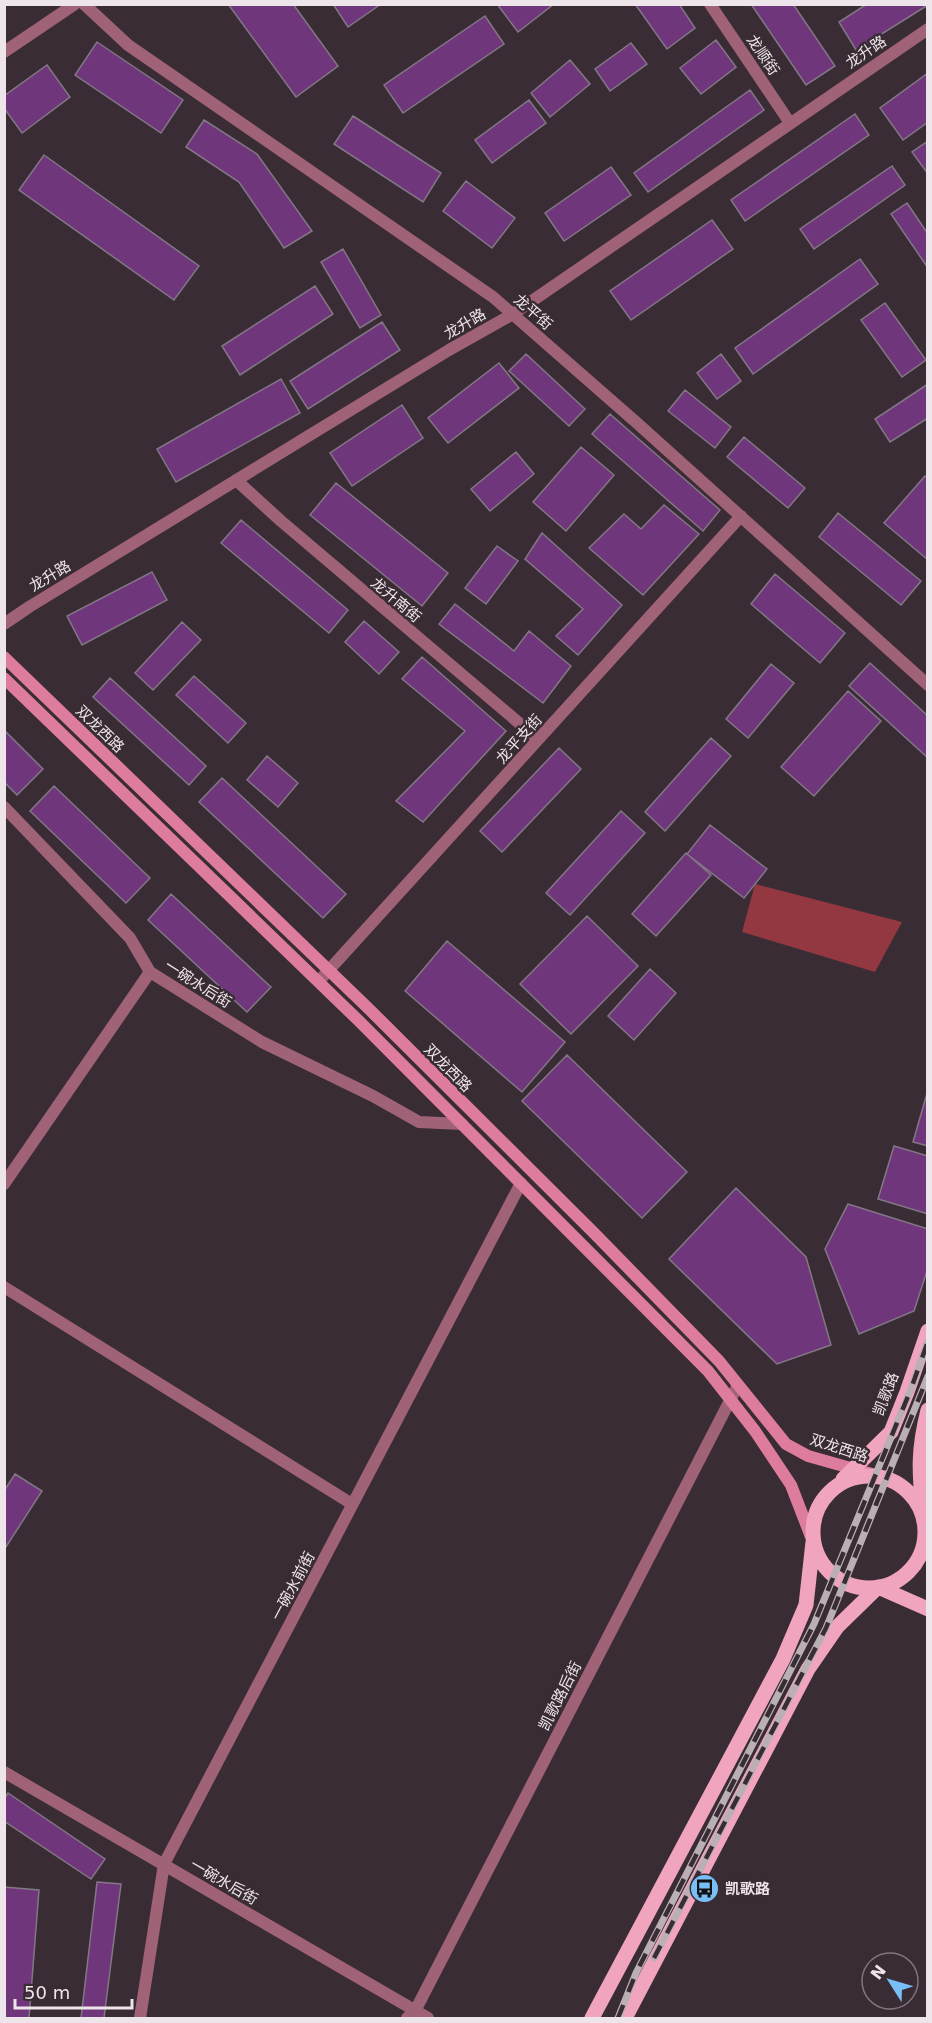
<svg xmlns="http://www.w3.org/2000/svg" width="932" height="2023" viewBox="0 0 932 2023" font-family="'DejaVu Sans','Noto Sans SC',sans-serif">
<rect width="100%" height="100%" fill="#392c34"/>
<path fill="#933840" d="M755,884l147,38 -27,50 -133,-40z"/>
<path fill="#70367c" stroke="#827784" stroke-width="1.5" d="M228,4h65l45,62 -42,31z
M333,4h48l-33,23z
M497,4h57l-36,28z
M635,4h44l16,24 -28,21z
M751,4h42l42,62 -29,19z
M867,4h61v1l-72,45 -17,-28z
M485,16l19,28 -101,69 -19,-28z
M716,40l20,27 -35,27 -21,-26z
M97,42l86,58 -22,33 -86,-58z
M631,43l16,21 -37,27 -15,-22z
M570,60l20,24 -40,33 -19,-24z
M47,65l23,32 -48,36 -18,-25v-12z
M928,73v49l-25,18 -23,-32z
M750,90l14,20 -116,82 -14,-19z
M529,100l17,23 -54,40 -17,-23z
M855,114l14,21 -124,86 -14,-21z
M353,116l88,57 -18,29 -89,-58z
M204,120l53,34 55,77 -28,17 -45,-66 -53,-35z
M928,141v33l-16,-22z
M44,155l155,111 -25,34 -155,-110z
M892,166l13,19 -91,64 -14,-20z
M611,167l20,28 -67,46 -19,-28z
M466,181l49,37 -23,30 -49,-37z
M907,203l21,31v34l-37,-54z
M712,220l21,29 -102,71 -21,-29z
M343,249l38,66 -21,13 -39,-66z
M860,259l18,25 -125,90 -18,-26z
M315,286l18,28 -93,61 -18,-29z
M885,303l41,57 -24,17 -41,-57z
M382,322l18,28 -92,59 -18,-28z
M526,354l59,55 -16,17 -60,-55z
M721,354l20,27 -24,18 -20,-26z
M499,363l20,25 -71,55 -20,-25z
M281,379l19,34 -124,69 -19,-33z
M928,384v34l-38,24 -15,-23z
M685,390l46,37 -16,21 -47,-37z
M402,405l21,33 -71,48 -22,-33z
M610,414l110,96 -17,21 -111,-97z
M744,437l61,51 -17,20 -61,-51z
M581,447l33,28 -48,56 -33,-29z
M516,452l18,22 -44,37 -19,-22z
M925,476l3,2v82l-44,-37z
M336,483l112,90 -26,33 -112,-91z
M664,505l35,29 -56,61 -54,-47 35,-34 17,15z
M838,513l83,68 -20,24 -82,-68z
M241,520l107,90 -19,23 -108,-90z
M542,533l80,72 -44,50 -22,-19 27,-27 -58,-50z
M497,546l21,15 -32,43 -21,-16z
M152,572l15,28 -85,45 -15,-29z
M775,574l70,59 -25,30 -69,-59z
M455,604l59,47 15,-20 42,35 -28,37 -104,-79z
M364,621l35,31 -20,22 -34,-32z
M182,622l19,18 -48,50 -18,-17z
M422,657l84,74 -83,91 -27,-21 69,-70 -63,-52z
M870,663l58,53v42l-79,-72z
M771,664l23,19 -46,55 -22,-19z
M194,676l52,47 -18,20 -52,-48z
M110,678l96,88 -17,19 -96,-88z
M848,691l33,30 -67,75 -33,-29z
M4,730l39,39 -26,26 -13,-13z
M711,738l20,18 -66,75 -20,-19z
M559,748l22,21 -79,83 -22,-21z
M267,756l31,27 -20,24 -31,-27z
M222,778l124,116 -23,24 -124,-116z
M54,786l96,92 -24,25 -96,-92z
M621,811l24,22 -75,82 -24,-22z
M710,825l57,44 -23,29 -57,-44z
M686,853l25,22 -55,61 -24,-22z
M171,894l100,93 -24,25 -99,-92z
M587,916l51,50 -67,68 -51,-50z
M447,941l118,101 -43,50 -117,-101z
M650,969l26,24 -42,47 -26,-24z
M567,1055l120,117 -45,46 -120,-117z
M928,1090v56l-15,-4z
M894,1146l34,10v58l-50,-15z
M736,1188l70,69 25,88 -54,19 -108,-105z
M848,1204l80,25v39l-14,43 -55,23 -34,-85z
M15,1474l27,17 -38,59v-59z
M8,1793l97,66 -14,20 -87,-58v-22z
M97,1882l24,2 -17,134h-23z
M4,1887l35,3 -10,128h-25z"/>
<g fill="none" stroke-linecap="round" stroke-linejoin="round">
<path stroke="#a06276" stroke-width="12" d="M84,4l44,41 365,252 144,126 291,262
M710,4l80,119
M236,480l45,41 257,218
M4,624l25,-17 420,-257 64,-36 415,-285
M4,807l126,131 20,34 112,70 111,54 46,26 43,2
M319,981l422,-465
M4,1184l146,-212
M4,1287l348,217
M4,1772l424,246
M140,2018l24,-154 357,-681
M407,2018l8,-7 323,-626"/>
<path stroke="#a06276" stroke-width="12" d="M4,52l71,-48"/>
<path stroke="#de7c9e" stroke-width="12" d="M4,657l365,352 224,223 126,129 67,83 22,12 71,20
M4,678l354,342 350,351 47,60 36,54 22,57"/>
<path stroke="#f1a4bd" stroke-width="15" d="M813 1532a56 56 0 1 1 112 0a56 56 0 1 1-112 0Z
M843,1479l48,-47 16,-40 21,-61
M923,1510c-4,-39 -5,-61 5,-100
M878,1587l50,22
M592,2018l191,-359 23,-54 7,-63
M625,2018l183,-349 29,-42 41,-40"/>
<defs>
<path id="rail" d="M654,1958l172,-330 102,-252
M618,2018l18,-45 178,-349 97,-235 17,-48"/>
</defs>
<use href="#rail" stroke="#b9afb5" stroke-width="7"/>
<use href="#rail" stroke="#392c34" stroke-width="4.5" stroke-dasharray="14" stroke-linecap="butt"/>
</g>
<defs>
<symbol id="bus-disc" viewBox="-11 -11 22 22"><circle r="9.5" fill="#78bff7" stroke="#392c34"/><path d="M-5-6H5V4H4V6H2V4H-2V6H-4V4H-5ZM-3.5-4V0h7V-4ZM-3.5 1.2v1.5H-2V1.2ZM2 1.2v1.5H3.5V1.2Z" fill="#111"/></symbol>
</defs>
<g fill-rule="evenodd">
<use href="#bus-disc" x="688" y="1872" width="33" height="33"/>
</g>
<g text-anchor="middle" stroke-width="5" stroke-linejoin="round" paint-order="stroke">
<g font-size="15" fill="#eee5ea" stroke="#392c34">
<text transform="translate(866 52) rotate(-34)" y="5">龙升路</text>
<text transform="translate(763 55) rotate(56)" y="5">龙顺街</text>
<text transform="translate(533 312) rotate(41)" y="5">龙平街</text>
<text transform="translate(465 324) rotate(-30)" y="5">龙升路</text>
<text transform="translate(50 576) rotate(-31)" y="5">龙升路</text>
<text transform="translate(396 600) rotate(40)" y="5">龙升南街</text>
<text transform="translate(100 729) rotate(44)" y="5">双龙西路</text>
<text transform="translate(519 739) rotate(-48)" y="5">龙平支街</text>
<text transform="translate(198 984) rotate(32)" y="5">一碗水后街</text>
<text transform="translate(448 1068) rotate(45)" y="5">双龙西路</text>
<text transform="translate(886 1394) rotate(-69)" y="5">凯歌路</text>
<text transform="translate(839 1448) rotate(18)" y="5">双龙西路</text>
<text transform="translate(293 1586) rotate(-62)" y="5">一碗水前街</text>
<text transform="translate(560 1696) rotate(-63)" y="5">凯歌路后街</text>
<text transform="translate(224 1882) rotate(30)" y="5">一碗水后街</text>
</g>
<g font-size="15" font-weight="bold" fill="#eee5ea" stroke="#392c34" text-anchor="start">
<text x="725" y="1894">凯歌路</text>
</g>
</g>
<rect width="932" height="2023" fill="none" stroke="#eee5ea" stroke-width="12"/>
<g transform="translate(890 1981) rotate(307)"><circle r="28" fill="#392c34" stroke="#81767d" stroke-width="1.5"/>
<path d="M0-4.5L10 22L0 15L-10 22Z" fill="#78bff7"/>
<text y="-9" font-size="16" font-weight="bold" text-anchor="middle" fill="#eee5ea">N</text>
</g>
<path d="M15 1999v9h117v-9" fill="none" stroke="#eee5ea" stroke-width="3"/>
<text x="24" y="1999" font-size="18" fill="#eee5ea" stroke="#392c34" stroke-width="4.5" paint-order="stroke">50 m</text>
</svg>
